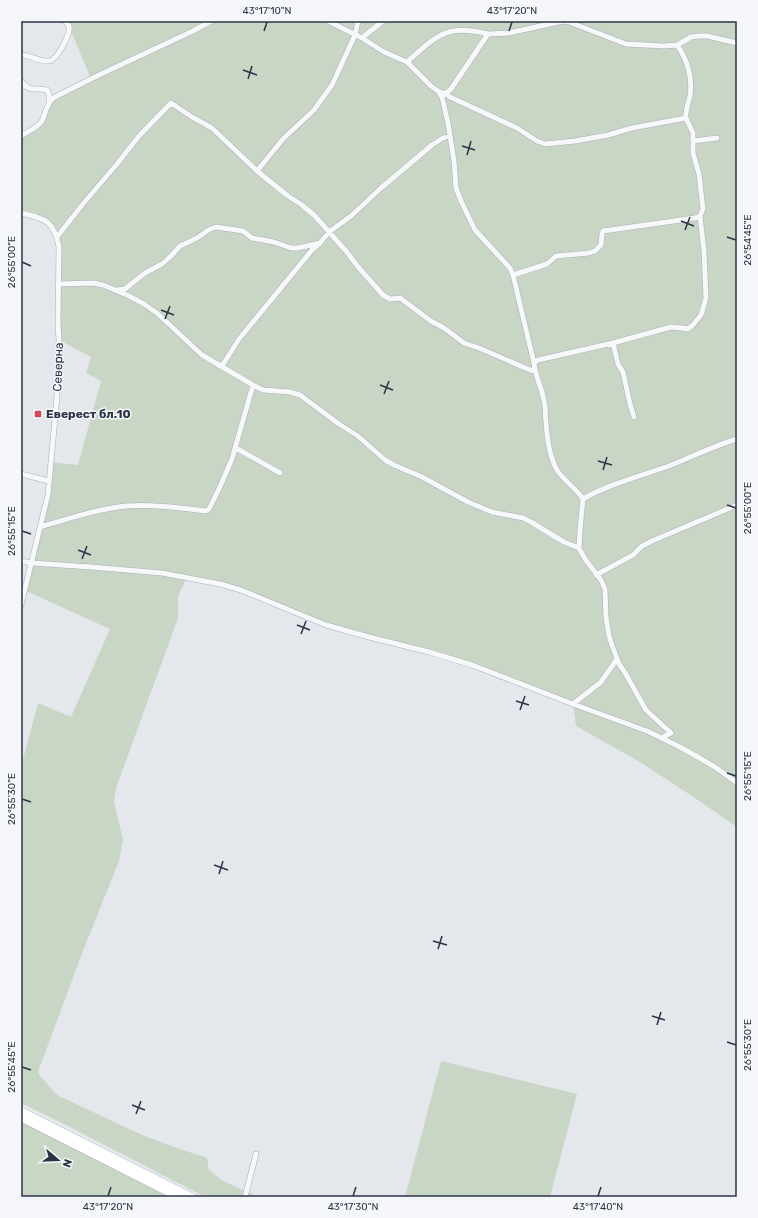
<svg xmlns="http://www.w3.org/2000/svg" width="758" height="1218" viewBox="0 0 758 1218" font-family="Rubik,sans-serif">
<rect width="100%" height="100%" fill="#e4e7ec"/>
<path fill="#c9d6c5" d="M65,21h672v806l-39,-27 -58,-38 -64,-36 -3,-22 -101,-39 -146,-40 -85,-35 -54,-13 -9,19v22l-62,170 -2,14 9,38 -4,21 -36,90 -45,121 2,4 17,19 85,40 32,12 33,11 2,12 12,10 38,17h-54l-137,-71 -47,-23v-336l17,-64 33,14 39,-88 -86,-39 24,-95 2,-33 28,3 23,-84 -15,-8 5,-16 -32,-17v-93l-12,-25 -26,-9v-76l15,-10 13,-25 42,-23 -22,-53z
M441,1061l136,33 -27,103h-145z
M21,1118l156,79h-156z"/>
<g fill="none" stroke-linecap="round" stroke-linejoin="round">
<defs>
<path id="minor" d="M328,21l34,17 22,14 23,10 24,24 7,5 8,3 4,3 67,31 20,13 8,3 30,-3 33,-6 24,-7 54,-10 7,15v8l24,-3
M563,21l6,1 57,22 38,2 13,-1 14,-8 8,-1h8l30,7
M362,38l21,-17
M677,45c10,14 16,33 13,51 -2,8 -5,15 -4,22
M21,55c9,0 19,7 28,6 8,-1 22,-27 20,-35 -1,-1 -3,-4 -4,-5
M407,62c30,-26 39,-39 81,-28
M21,81c8,12 14,6 26,9l2,4v8
M438,91l4,6 6,26 6,38 2,27 5,13 14,29 35,38 3,7 21,88c1,13 8,25 10,38 2,7 1,14 2,21 1,16 3,34 11,48 7,11 19,18 26,29l-3,31 -1,18 6,11 16,21 4,9 1,28 3,19 3,9 7,19 5,7 22,39 25,23 -10,5
M444,95l7,-6 37,-55 21,-1 54,-12
M21,136c7,-5 16,-8 21,-15 4,-8 4,-16 11,-23l48,-24 92,-43 18,-10
M257,171l26,-32 31,-29 18,-25 23,-50 3,-14
M21,213c24,6 33,7 38,34l-1,76 1,17 -2,56 -9,99 -27,110
M57,237l25,-32 35,-41 22,-28 32,-33 21,14 20,11 45,43 31,25 14,9 12,10 32,36 13,17 24,27 7,4 10,-1 31,23 13,7 20,15 15,5 51,22 5,1
M513,275l34,-11 9,-8 33,-3 6,-2 6,-6 1,-11 1,-3 92,-13 5,-2 3,-7 -4,-35 -6,-21v-12
M59,284l34,-1 10,2 26,11 15,8 13,9 45,42 51,30 10,5 27,2 10,3 39,29 19,12 27,24 9,5 28,12 46,25 24,10 31,6 8,4 18,11 15,9 15,6
M117,290l8,-1 20,-16 17,-9 9,-8 9,-10 17,-8 13,-9 6,-2 27,4 9,7 22,4 17,6h7l22,-5
M613,343l5,21 5,8 7,32 4,13
M534,363l4,-3 75,-17 58,-16 11,1 5,1 5,-3 9,-11 5,-17 -2,-47 -4,-35
M220,366l4,-3 15,-24 73,-89 8,-7 9,-11 22,-16 30,-28 51,-43 11,-7 6,-2
M236,448l44,25
M21,474l28,7
M583,499c27,-15 57,-23 86,-33 23,-9 44,-20 68,-27
M40,527c28,-8 57,-18 86,-21 27,-2 54,2 80,5l3,-2 10,-20 13,-30 21,-74
M21,561l11,2 59,4 71,6 58,11 21,6 85,35 43,12 60,15 43,13 101,39 74,27 31,15 18,10 19,11 22,16
M596,575l37,-20 9,-9 10,-5 85,-36
M573,704l28,-22 16,-23
M245,1197l11,-43"/>
<path id="secondary" d="M21,1111l171,86
M21,1118l156,79"/>
</defs>
<use href="#minor" stroke="#a9aeb7" stroke-width="6"/>
<use href="#secondary" stroke="#a9aeb7" stroke-width="8"/>
<use href="#minor" stroke="#f7f8fa" stroke-width="5"/>
<use href="#secondary" stroke="#fff" stroke-width="7"/>
</g>
<path fill="none" stroke="#2b3445" stroke-width="1.5" d="M264,31l3,-9M509,31l3,-9M243,70l14,5M248,79l4,-13M462,146l13,4M467,155l4,-14M681,221l13,5M685,230l5,-13M727,237l9,3M22,262l9,4M161,310l13,5M165,319l5,-13M380,385l13,5M384,394l5,-13M598,461l14,4M603,470l4,-13M727,505l9,3M22,531l9,3M78,550l13,5M82,559l5,-13M297,625l13,5M301,634l5,-13M516,701l13,4M520,710l5,-14M727,773l9,3M22,799l9,3M214,865l14,5M219,874l4,-13M433,941l14,4M438,949l4,-13M652,1016l13,4M657,1025l4,-13M727,1042l9,3M22,1067l9,3M132,1105l13,5M136,1114l5,-13M108,1196l3,-9M353,1196l3,-9M598,1196l3,-9"/>
<rect fill="#d1495b" stroke="#f4f6f9" stroke-width="1.5" x="34" y="410" width="8" height="8" rx="2"/>
<g text-anchor="middle" stroke-width="3" stroke-linejoin="round" paint-order="stroke">
<g font-size="12" fill="#2b3445" stroke="#f4f6f9">
<text transform="translate(58 367) rotate(-88)" y="4">Северна</text>
</g>
<g font-size="12" font-weight="bold" fill="#2b3445" stroke="#f4f6f9" text-anchor="start">
<text x="46" y="418">Еверест бл.10</text>
</g>
</g>
<rect width="758" height="1218" fill="none" stroke="#f4f6f9" stroke-width="44"/>
<g transform="translate(58 1160) rotate(109)" stroke="#f4f6f9" stroke-width="3" paint-order="stroke">
<path d="M0-3L7 15L0 10L-7 15Z" fill="#2b3445"/>
<text y="-6" font-size="11" font-weight="bold" text-anchor="middle" fill="#2b3445">N</text>
</g>
<rect x="22" y="22" width="714" height="1174" fill="none" stroke="#2b3445" stroke-width="1.5"/>
<g font-size="10" text-anchor="middle" fill="#2b3445">
<text x="267" y="14">43°17'10"N</text>
<text x="512" y="14">43°17'20"N</text>
<text transform="translate(747 240) rotate(-90)" y="4">26°54'45"E</text>
<text transform="translate(11 262) rotate(-90)" y="4">26°55'00"E</text>
<text transform="translate(747 508) rotate(-90)" y="4">26°55'00"E</text>
<text transform="translate(11 531) rotate(-90)" y="4">26°55'15"E</text>
<text transform="translate(747 776) rotate(-90)" y="4">26°55'15"E</text>
<text transform="translate(11 799) rotate(-90)" y="4">26°55'30"E</text>
<text transform="translate(747 1045) rotate(-90)" y="4">26°55'30"E</text>
<text transform="translate(11 1067) rotate(-90)" y="4">26°55'45"E</text>
<text x="108" y="1210">43°17'20"N</text>
<text x="353" y="1210">43°17'30"N</text>
<text x="598" y="1210">43°17'40"N</text>
</g>
</svg>
